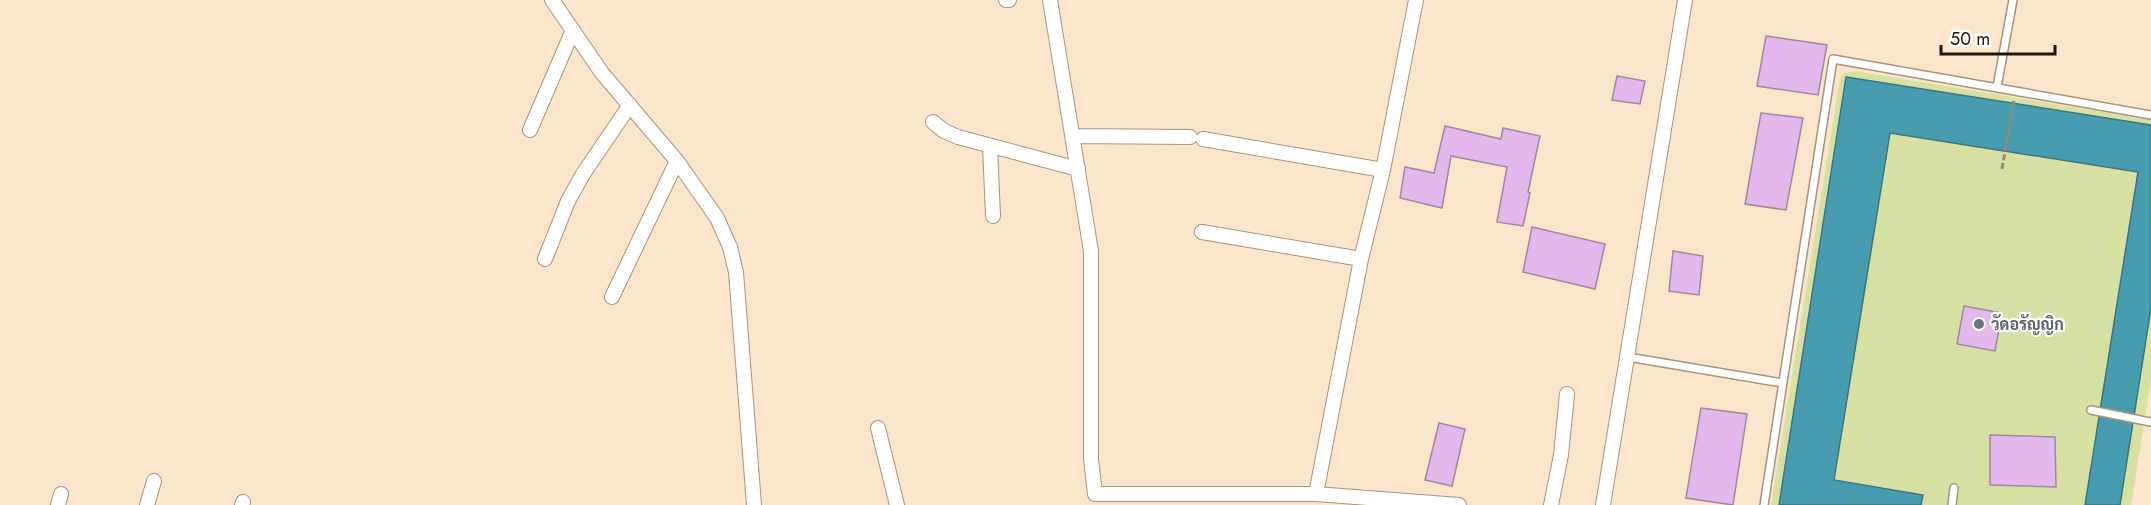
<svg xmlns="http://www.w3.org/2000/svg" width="2151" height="505" viewBox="0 0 2151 505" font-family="Jost,Sarabun,sans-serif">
<rect width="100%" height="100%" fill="#fbe6cc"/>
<path fill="#d7e1a3" d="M1855,71l296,49v260l-20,125h-360l69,-427 4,-5z"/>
<path fill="#489cb0" stroke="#3b747f" stroke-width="1.5" d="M1846,77l305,48v183l-31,197h-35l53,-333 -248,-39 -56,347 89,15 -2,10h-142z"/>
<path fill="#e4b8ec" stroke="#9c889f" stroke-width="1.5" d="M1766,36l61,9 -9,50 -61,-9z
M1617,76l28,5 -5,23 -28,-4z
M1761,113l42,5 -17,92 -41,-6z
M1445,126l56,13 2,-11 37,8 -12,56 2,1 -7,33 -26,-4 10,-55 -56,-11 -9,52 -42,-10 5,-31 29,6z
M1532,227l73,17 -10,45 -72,-17z
M1673,251l30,5 -4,39 -30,-4z
M1964,306l38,7 -7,38 -38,-7z
M1701,408l46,6 -14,91 -47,-7z
M1439,423l26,6 -13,57 -27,-6z
M1990,435l65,2 1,50 -66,-2z"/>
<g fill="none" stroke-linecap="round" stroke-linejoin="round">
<defs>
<path id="lane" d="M1997,87l16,-87
M1628,357l154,26
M2091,410l60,12
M1764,505l69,-446 318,56
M1952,505l2,-17"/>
<path id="street" d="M552,0l50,73 75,88 40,57 13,29 6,25 18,233
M1006,0h3
M1050,0l41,251v208l4,35h221l143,11
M933,122l11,9 14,6 120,32
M530,130l43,-100
M1073,136l117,1
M1203,139l180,31
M990,146l3,70
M1202,232l159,27
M545,259l23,-58 15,-27 47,-69
M612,297l65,-136
M878,428l19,77
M1316,494l45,-235 22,-89 33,-170
M58,505l3,-11
M147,505l7,-24
M242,505l1,-3
M1551,505l10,-50 6,-61
M1603,505l82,-505"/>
</defs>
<use href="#lane" stroke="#a7937b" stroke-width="10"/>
<use href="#street" stroke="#a7937b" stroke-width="16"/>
<path stroke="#968876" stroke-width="3" stroke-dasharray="6 3" stroke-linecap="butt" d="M2002,169l12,-69"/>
<use href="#lane" stroke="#fff" stroke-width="7"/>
<use href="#street" stroke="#fff" stroke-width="14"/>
</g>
<circle fill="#6b7280" stroke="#fff" stroke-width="2" cx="1979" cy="324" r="6"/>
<g text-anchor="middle" stroke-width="4.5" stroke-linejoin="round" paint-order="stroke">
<g font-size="16" font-weight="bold" fill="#5b616d" stroke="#fff" text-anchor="start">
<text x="1991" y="330">วัดอรัญญิก</text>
</g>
</g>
<path d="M1941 45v9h114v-9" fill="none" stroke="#1e170e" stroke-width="3"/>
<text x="1950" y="45" font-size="18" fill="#1e170e" stroke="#ffffff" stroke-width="4.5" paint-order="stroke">50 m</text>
</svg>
